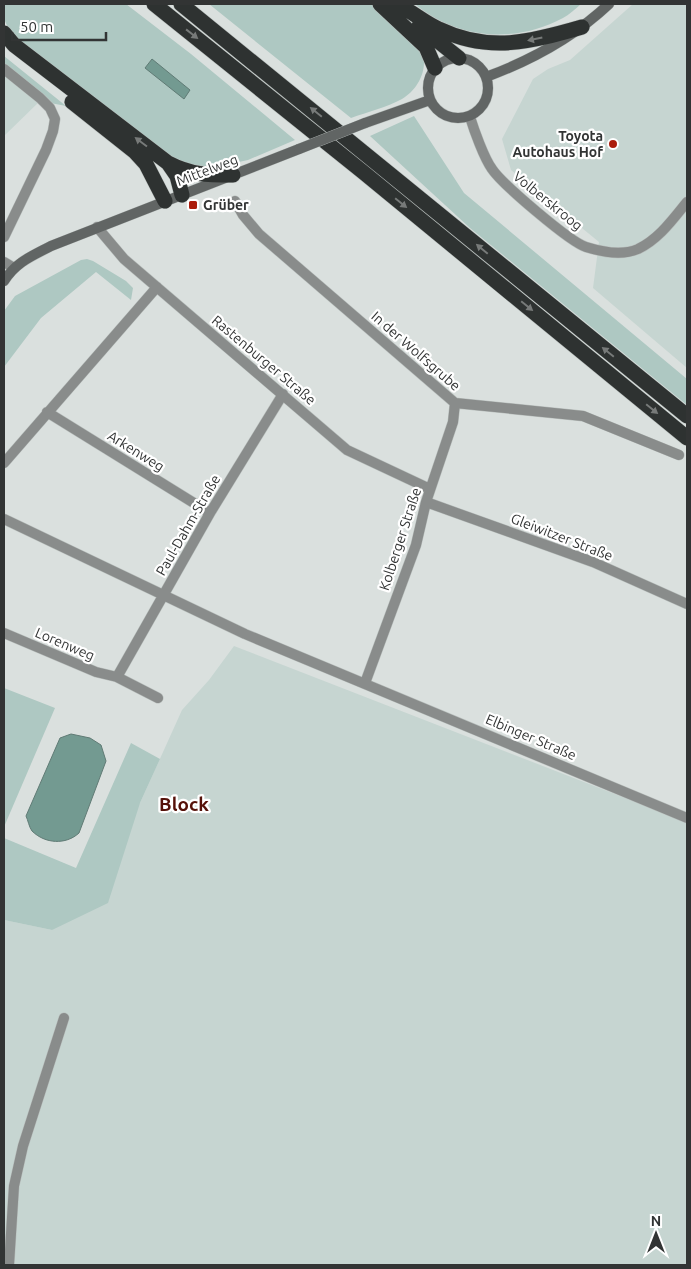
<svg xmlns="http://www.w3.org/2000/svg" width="691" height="1269" viewBox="0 0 691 1269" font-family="Ubuntu,sans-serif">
<rect width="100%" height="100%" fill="#dae0de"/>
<path fill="#c6d5d1" d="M633,4h54v364l-94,-80 6,-46 -88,-72 -9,-31 31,-60 15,-10 22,-9z
M4,74l36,27 -36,35z
M234,646l453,176v443h-683v-345l48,10 88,-127 42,-93 27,-30z"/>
<path fill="#aec8c2" d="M4,4h122l65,50 104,86 -47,20 -37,8 -16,-1 -36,-15 -148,-118 -7,-15z
M209,4h165c14,12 31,24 43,39 15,18 4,45 -15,56 -14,8 -35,13 -51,19z
M415,4h166c-6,5 -12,11 -18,14 -48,26 -107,21 -148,-14z
M4,56l62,50 -26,-5 -36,-27z
M414,116l50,77 223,186v26l-217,-177 -100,-92z
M87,259l6,2 33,20 7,7 -2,12 -35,-28 -55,46 -37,49v-56l11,-15 66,-36z
M4,688l51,20 -51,119z
M131,743l29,16 -20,44 -32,100 -56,27 -48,-10v-82l72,30z"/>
<path fill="#739a91" stroke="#607b75" d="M152,59l38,31 -6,9 -39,-31z
M71,734l19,4 11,7 5,16 -27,72c-13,12 -34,11 -47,-2 -3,-4 -4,-11 -6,-15l34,-78z"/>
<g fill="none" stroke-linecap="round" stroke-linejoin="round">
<defs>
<path id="street" d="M4,69l36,29 10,10 5,11 -2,12 -7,19 -42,87
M470,117c4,13 14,41 22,52 10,15 78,73 94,78 16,5 36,9 52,2 21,-10 35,-30 49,-47
M235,201l8,14 16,19 196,169 128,13 96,39
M97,227l27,32 223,191 83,39
M4,262l10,6
M47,412l163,101
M4,463l153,-176
M426,502l167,60 94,42
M4,519l241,115 442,184
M4,633l92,39 21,5 41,21
M117,677l93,-164 73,-119
M365,683l51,-138 10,-43 27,-80 2,-19
M9,1265l5,-79 9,-40 41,-128"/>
<path id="secondary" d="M428 88a30 30 0 1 1 60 0a30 30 0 1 1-60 0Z
M486,77c46,-17 88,-40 123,-73
M365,123l65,-23
M4,281c12,-19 28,-25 47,-35l248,-97"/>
<path id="highway" d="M154,4l209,168 324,266
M181,4l506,412
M380,4l46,43 9,21
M395,4c16,6 28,18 44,25 50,24 92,13 143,-2
M419,26l40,32
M4,33l10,12 154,118c23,12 39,12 65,12
M72,102l63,50 11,12 19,37
M168,163l9,13 5,19"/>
</defs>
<use href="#street" stroke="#b8bebc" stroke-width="11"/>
<use href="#secondary" stroke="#b8bebc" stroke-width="11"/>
<use href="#highway" stroke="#b8bebc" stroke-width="16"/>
<use href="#street" stroke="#898c8b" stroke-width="10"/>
<use href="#secondary" stroke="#616564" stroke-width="10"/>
<use href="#highway" stroke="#2e3231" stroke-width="15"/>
<defs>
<path id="secondary-bridge" d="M299,149l66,-26"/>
</defs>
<use href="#secondary-bridge" stroke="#b8bebc" stroke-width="11" stroke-linecap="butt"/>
<use href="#secondary-bridge" stroke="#616564" stroke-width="10"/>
</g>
<defs><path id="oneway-solid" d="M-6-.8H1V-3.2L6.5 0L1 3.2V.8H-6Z" transform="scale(1.25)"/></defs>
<g fill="#777a79">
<use href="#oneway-solid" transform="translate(192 34) rotate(38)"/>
<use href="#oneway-solid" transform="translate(535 39) rotate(168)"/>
<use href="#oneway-solid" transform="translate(316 112) rotate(-141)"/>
<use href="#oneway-solid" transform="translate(141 142) rotate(-143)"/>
<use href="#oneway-solid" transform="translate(401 203) rotate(39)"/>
<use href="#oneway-solid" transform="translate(482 249) rotate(-140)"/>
<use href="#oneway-solid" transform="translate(527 306) rotate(39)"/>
<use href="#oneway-solid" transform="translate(608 352) rotate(-141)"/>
<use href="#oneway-solid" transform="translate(652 409) rotate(39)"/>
</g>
<g fill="#ab1c0b" stroke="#fff" stroke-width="2">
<circle cx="613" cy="144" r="5"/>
<rect x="188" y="200" width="10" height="10" rx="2.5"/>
</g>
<g text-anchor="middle" stroke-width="4.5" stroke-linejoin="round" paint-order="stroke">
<g font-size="14" font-weight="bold" fill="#323434" stroke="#fff" text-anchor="end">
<text x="603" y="141">Toyota<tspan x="603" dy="16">Autohaus Hof</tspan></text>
<text x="203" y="210" text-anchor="start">Grüber</text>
</g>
<g font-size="14" fill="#323434" stroke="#fff">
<text transform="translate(207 170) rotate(-21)" y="5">Mittelweg</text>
<text transform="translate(548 201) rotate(39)" y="5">Volberskroog</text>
<text transform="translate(416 351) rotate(41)" y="5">In der Wolfsgrube</text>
<text transform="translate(264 360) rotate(40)" y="5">Rastenburger Straße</text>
<text transform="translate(136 451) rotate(32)" y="5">Arkenweg</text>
<text transform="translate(188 525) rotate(-60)" y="5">Paul-Dahm-Straße</text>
<text transform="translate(562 537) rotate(21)" y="5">Gleiwitzer Straße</text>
<text transform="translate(400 539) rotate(-72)" y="5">Kolberger Straße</text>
<text transform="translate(65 644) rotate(23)" y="5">Lorenweg</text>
<text transform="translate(531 737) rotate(23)" y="5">Elbinger Straße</text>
</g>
<g font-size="19" font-weight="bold" fill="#551109" stroke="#fff">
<text x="184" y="811">Block</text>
</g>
</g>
<rect width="691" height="1269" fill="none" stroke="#323434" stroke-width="10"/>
<g transform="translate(656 1234)" stroke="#ffffff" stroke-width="4" paint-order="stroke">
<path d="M0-4L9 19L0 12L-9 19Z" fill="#323434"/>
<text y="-8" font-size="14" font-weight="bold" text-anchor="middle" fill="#323434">N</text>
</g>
<path d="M12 32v8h94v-8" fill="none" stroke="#323434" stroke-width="2.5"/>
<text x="20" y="32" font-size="15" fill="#323434" stroke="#ffffff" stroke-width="4" paint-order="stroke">50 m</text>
</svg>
